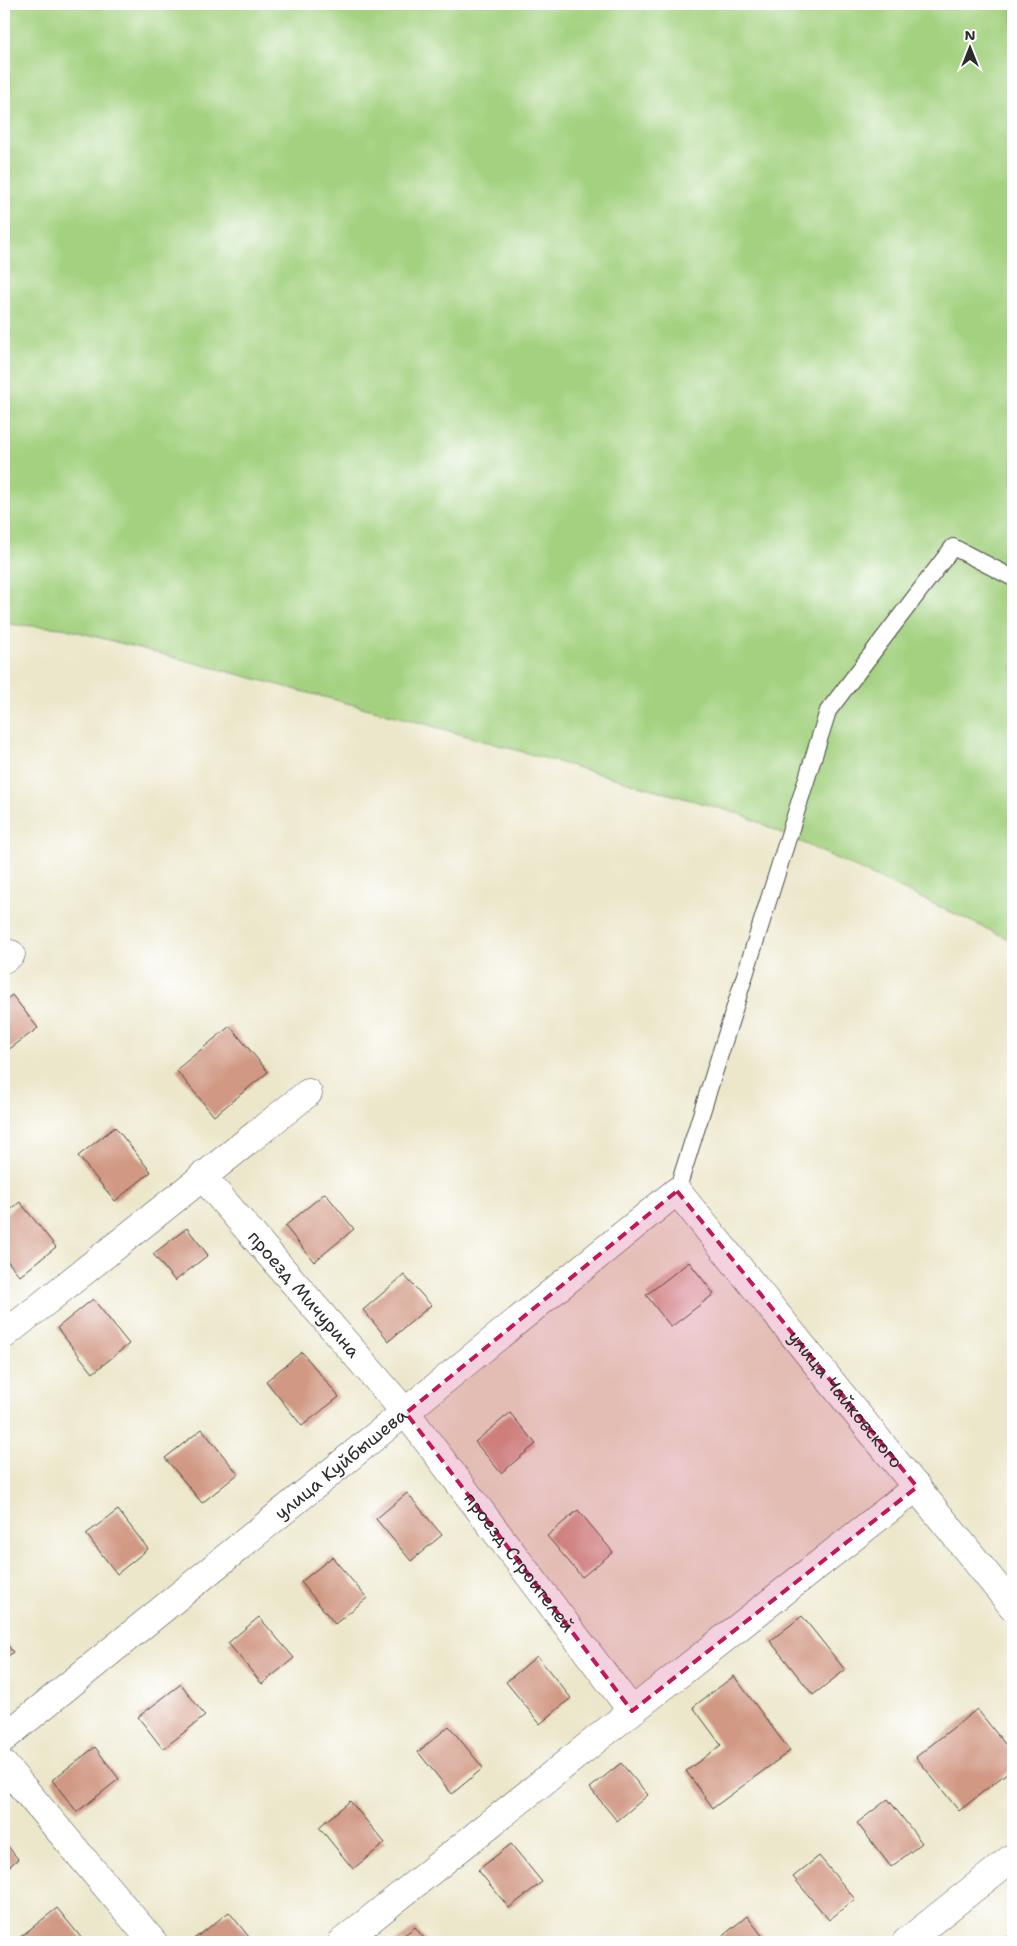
<svg xmlns="http://www.w3.org/2000/svg" width="1017" height="1946" viewBox="0 0 1017 1946" font-family="'Shantell Sans',sans-serif">
<rect width="100%" height="100%" fill="#fff"/>
<filter id="ink" filterUnits="userSpaceOnUse"><feTurbulence type="fractalNoise" baseFrequency=".02" numOctaves="2"/><feDisplacementMap in="SourceGraphic" scale="10" xChannelSelector="R" yChannelSelector="G"/><feConvolveMatrix kernelMatrix="1 2 1 2 8 2 1 2 1" color-interpolation-filters="sRGB"/></filter>
<filter id="wash" filterUnits="userSpaceOnUse"><feTurbulence type="fractalNoise" baseFrequency=".0096" numOctaves="4" result="noise"/><feDisplacementMap in="SourceGraphic" scale="20" xChannelSelector="R" yChannelSelector="G"/><feGaussianBlur stdDeviation="1.12" result="paint"/><feColorMatrix in="noise" values="0 0 0 0 0 0 0 0 0 0 0 0 0 0 0 0 0 1.4 0 .05"/><feComposite in="paint" operator="in"/></filter>
<g filter="url(#wash)">
<rect width="100%" height="100%" fill="#ece7cb"/>
<path fill="#a3d17f" stroke="#677e55" d="M4,4h1009v937l-270,-126 -332,-95 -348,-92 -59,-4z"/>
<g id="blocks">
<path fill="#d19984" d="M12,995l26,33 -34,25v-52z
M230,1026l38,46 -54,44 -38,-46z
M115,1127l36,45 -36,29 -37,-45z
M325,1193l29,36 -40,33 -29,-36z
M20,1202l36,45 -36,29 -16,-19v-42z
M187,1228l21,27 -33,26 -22,-27z
M689,1262l25,32 -43,33 -25,-32z
M404,1275l27,30 -42,36 -26,-31z
M93,1299l36,45 -36,29 -36,-45z
M302,1352l37,45 -37,29 -36,-45z
M510,1413l26,31 -35,29 -26,-31z
M202,1429l36,45 -36,29 -37,-45z
M407,1493l35,42 -31,26 -35,-42z
M118,1510l30,39 -31,25 -31,-40z
M578,1510l35,42 -31,25 -35,-41z
M332,1557l35,41 -32,26 -34,-42z
M802,1616l43,54 -32,25 -43,-54z
M259,1617l35,41 -32,26 -34,-41z
M4,1640l9,12 -9,8z
M537,1656l34,42 -31,26 -34,-42z
M734,1676l56,75 -77,57 -27,-37 35,-26 -28,-38z
M181,1684l24,32 -42,33 -25,-32z
M977,1709l36,45v14l-54,43 -43,-54z
M449,1726l34,42 -31,26 -34,-42z
M95,1747l24,32 -42,33 -25,-32z
M621,1763l27,32 -31,26 -27,-33z
M888,1799l34,44 -31,24 -34,-44z
M350,1801l35,42 -32,26 -34,-42z
M4,1841l14,18 -14,12z
M511,1844l31,38 -33,26 -31,-38z
M819,1856l36,43 -26,21 -36,-43z
M57,1908l26,32 -3,2h-58l-3,-4z
M229,1912l24,30h-63z
M747,1916l20,26h-44l-3,-4z
M415,1927l12,15h-32z
M1010,1935l3,7h-12z"/>
</g>
</g>
<g filter="url(#ink)">
<use href="#blocks" fill-opacity="0" stroke="#484743" stroke-width="1"/>
<g fill="none" stroke-linecap="round" stroke-linejoin="round">
<defs>
<path id="lane" d="M677,1191l151,-480 125,-164 60,31"/>
<g id="street">
<path d="M4,959l7,-5"/>
<path id="s1" d="M202,1176l204,237 226,298"/>
<path d="M4,1335l304,-242"/>
<path id="s2" d="M4,1738l673,-547 336,416"/>
<path d="M4,1765l149,177"/>
<path d="M342,1942l290,-231 285,-224"/>
<path d="M906,1942l107,-85"/>
</g>
</defs>
<use href="#lane" stroke="#484743" stroke-width="18"/>
<use href="#street" stroke="#484743" stroke-width="29"/>
<use href="#lane" stroke="#fff" stroke-width="16"/>
<use href="#street" stroke="#fff" stroke-width="28"/>
</g>
</g>
<path fill="#c2185b" fill-opacity="0.2" stroke="#c2185b" stroke-width="4" stroke-dasharray="10 6" stroke-linejoin="round" d="M677,1191l240,296 -285,224 -226,-298z"/>
<g text-anchor="middle" stroke-width="4.5" stroke-linejoin="round" paint-order="stroke">
<g font-size="18" fill="#2b2b2b" stroke="#fff">
<text dy="6" stroke="none"><textPath href="#s1" startOffset="156">проезд Мичурина</textPath></text>
<text dy="6" stroke="none"><textPath href="#s2" startOffset="1135">улица Чайковского</textPath></text>
<text dy="6" stroke="none"><textPath href="#s2" startOffset="434">улица Куйбышева</textPath></text>
<text dy="6" stroke="none"><textPath href="#s1" startOffset="500">проезд Строителей</textPath></text>
</g>
</g>
<rect width="1017" height="1946" fill="none" stroke="#fff" stroke-width="20"/>
<g transform="translate(970 48)" stroke="#ffffff" stroke-width="4" paint-order="stroke">
<path d="M0-4L9 19L0 12L-9 19Z" fill="#2b2b2b"/>
<text y="-8" font-size="14" font-weight="bold" text-anchor="middle" fill="#2b2b2b">N</text>
</g>
</svg>
